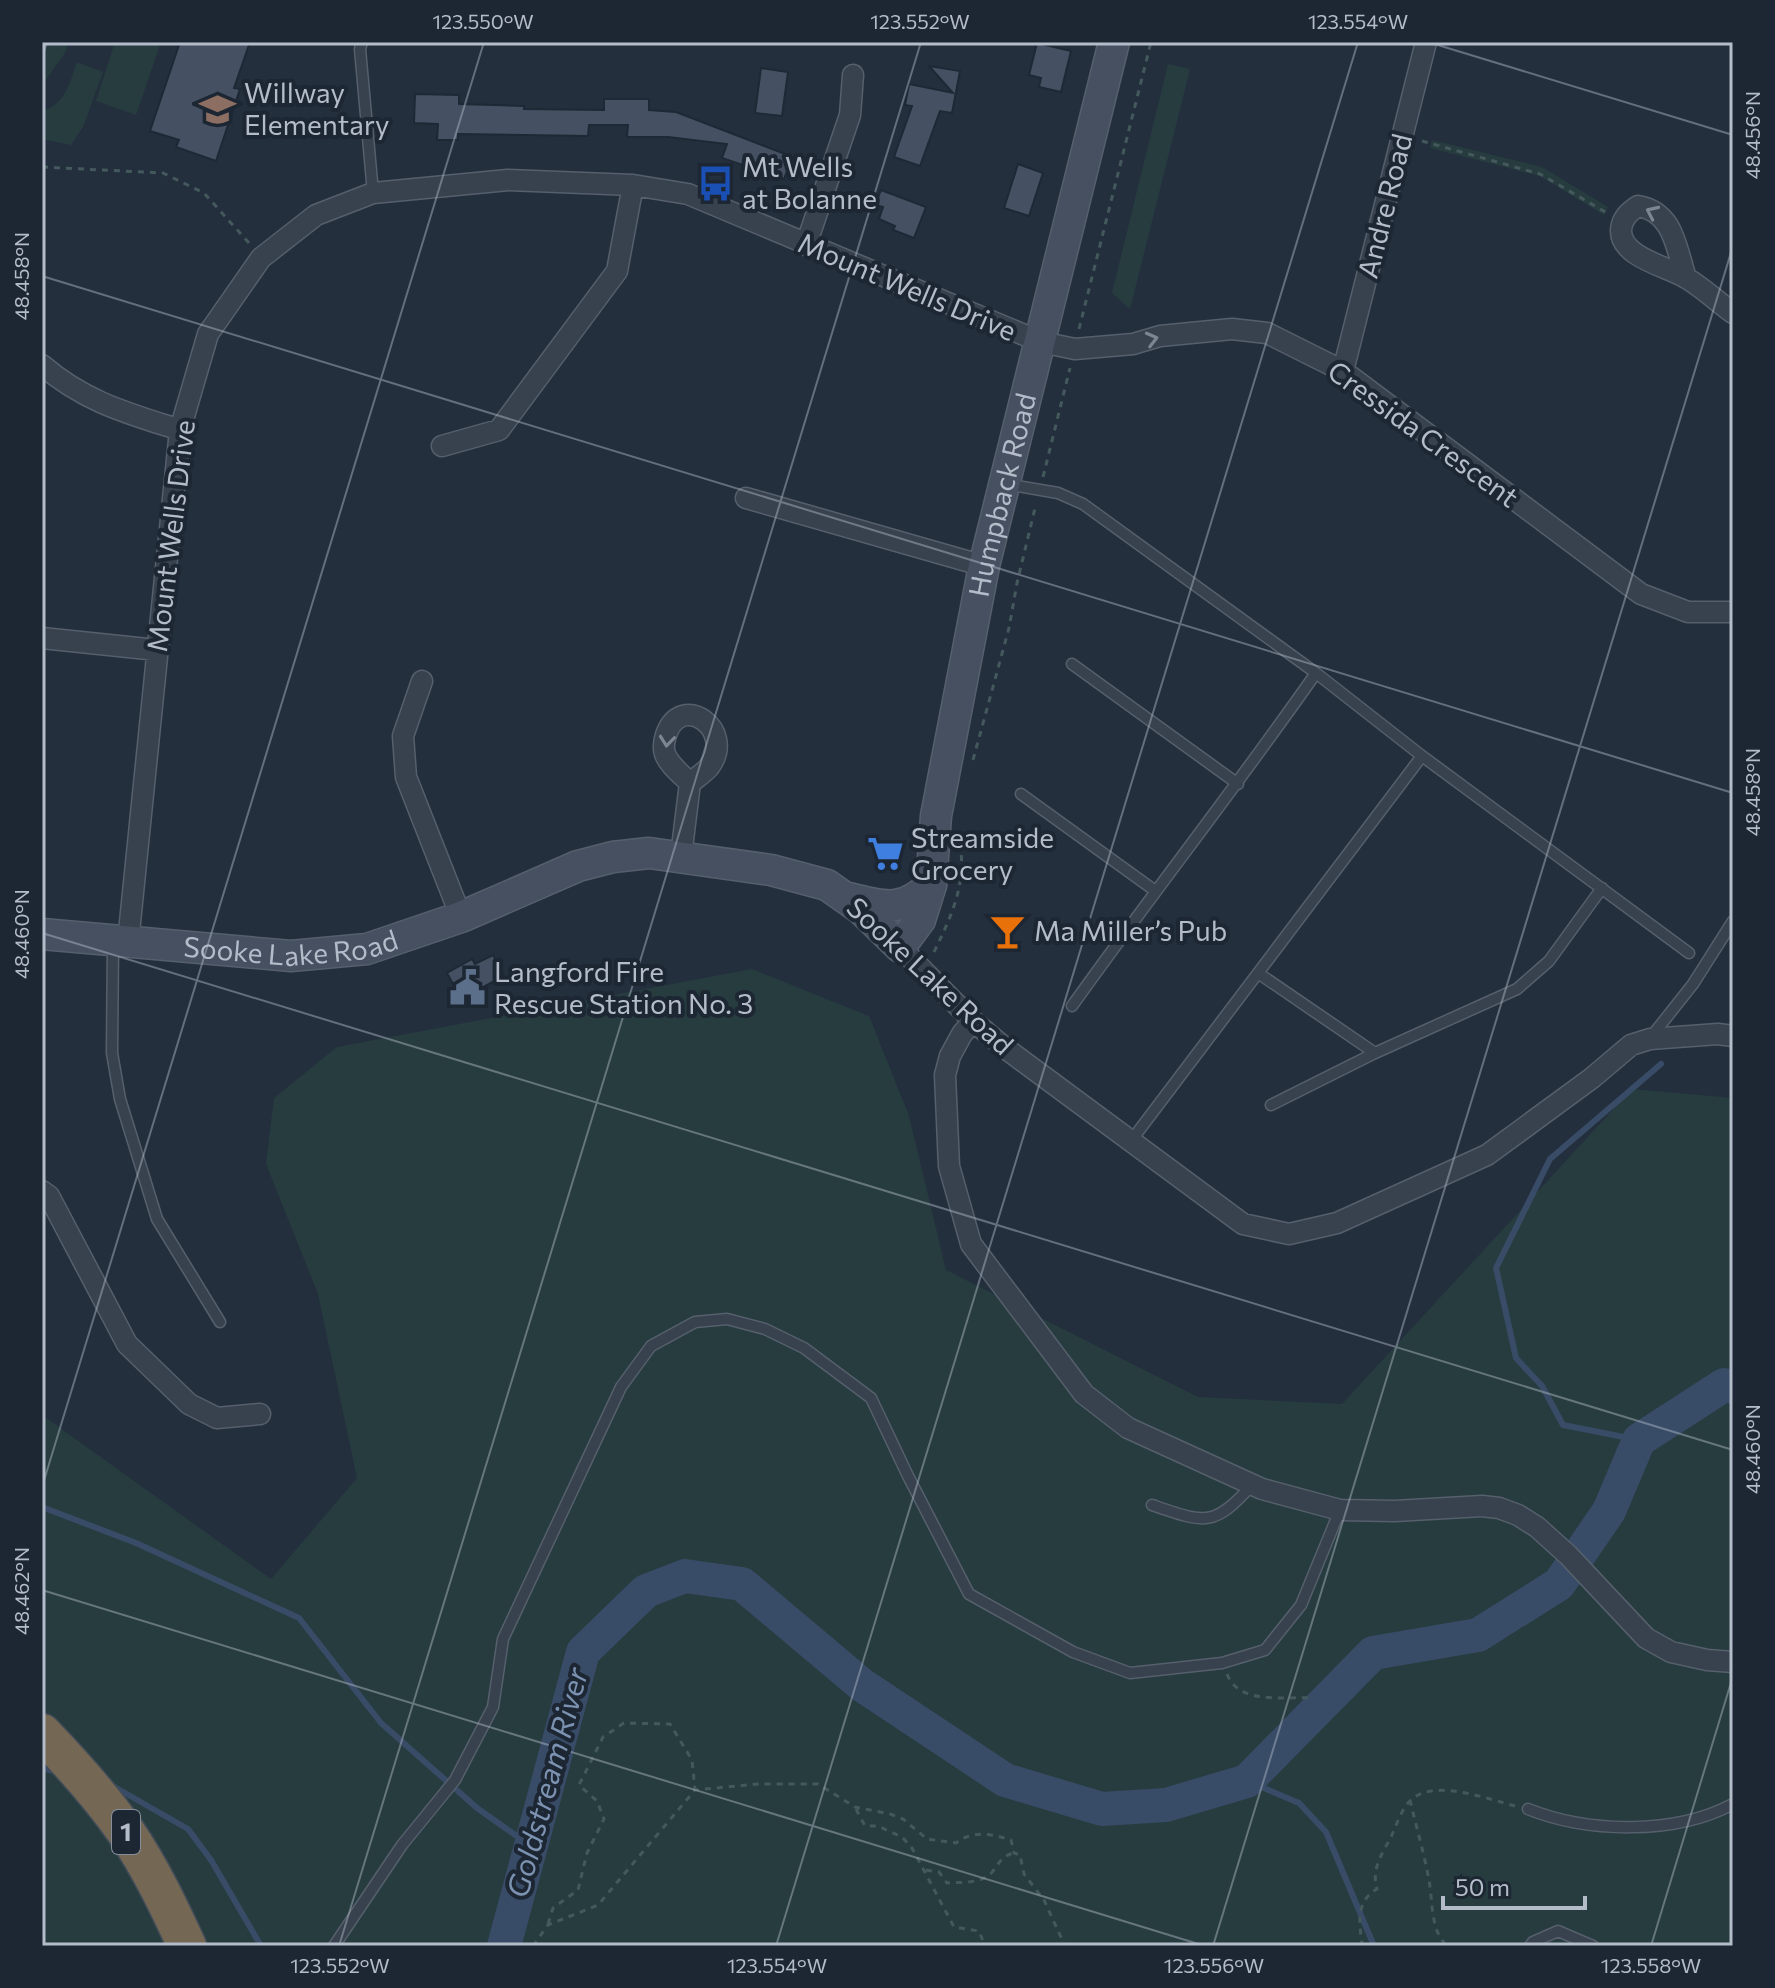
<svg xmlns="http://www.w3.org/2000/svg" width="1775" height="1988" viewBox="0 0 1775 1988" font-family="Commissioner,sans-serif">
<rect width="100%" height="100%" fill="#242f3e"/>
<path fill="#263c3f" d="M42,42h27l-4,11 -23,32z
M115,42h35l10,3 -24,70 -40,-14z
M77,62l26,10 -20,55 -12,18 -29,-6v-28c23,-6 28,-29 35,-49z
M1168,64l22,5 -60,240 -18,-16z
M1432,140l110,27 66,40 -4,8 -64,-39 -110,-28z
M752,969l117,47 40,100 37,154 252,127 144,7 290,-315 101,9v848h-1691v-531l229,164 86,-101 -39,-184 -52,-130 8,-66 63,-51z"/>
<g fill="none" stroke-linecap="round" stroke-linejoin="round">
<path stroke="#394c67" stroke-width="6" d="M1639,1440l-76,-15 -21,-39 -26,-28 -20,-90 54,-109 111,-95
M42,1507l94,36 163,75 82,105 96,85 54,38
M42,1768l16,4
M1247,1781l52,22 27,29 48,114
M111,1785l77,44 23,31 50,86"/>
<path stroke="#394c67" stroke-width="34" d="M504,1946l79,-294 63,-61 39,-15 57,8 120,101 143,95 97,29 64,-4 81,-24 126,-128 105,-18 81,-51 50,-73 30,-71 85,-55 9,2"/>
</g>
<path fill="#455162" stroke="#1f2835" stroke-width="2" d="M180,42h70l-16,46 6,1 -24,72 -40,-14 3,-7 -29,-9z
M1037,43l34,8 -10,41 -22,-5 2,-9 -12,-3z
M929,66l31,5 -8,42 -12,-2 -20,55 -26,-9 18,-51 -7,-1 4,-21 44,9z
M761,68l27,4 -6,44 -27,-3z
M415,94l44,1v9l65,2v3l80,1v-11h45v11l27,2 117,45 -9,22 -62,-21 5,-14 -59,-7h-41l1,-12h-39l-1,11 -130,-2v6h-21l1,-16 -24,-1z
M1018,164l25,9 -14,43 -25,-8z
M881,190l45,17 -12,31 -21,-8 2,-4 -16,-7 4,-12 -8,-2z
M493,955l11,21 -43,23 -14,-26 25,-14 3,5z"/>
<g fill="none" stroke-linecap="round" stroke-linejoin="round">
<defs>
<path id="lane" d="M362,42l-2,7 13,144
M1006,484l52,9 25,11 233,169 106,83 267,197
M1072,664l166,120
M1021,794l133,96
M113,942l-1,111 8,46 37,120 63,103
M1258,973l117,80
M1072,1006c80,-112 165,-220 244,-333
M1651,1037l42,-53 40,-63
M1271,1105l104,-52 142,-64 32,-28 53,-73
M1131,1141l291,-385
M1152,1505c53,18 61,23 100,-20
M1528,1809c60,24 147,26 205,-5
M334,1946l68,-101 53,-65 38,-73 10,-68 118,-252 30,-41 44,-24 32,-3 38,10 39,19 67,50 37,78 61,118 104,58 57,21 92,-10 43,-13 36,-45 39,-95
M1530,1946l3,-4 25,-11 35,15"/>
<path id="street" d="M806,245l44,-130 3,-40
M1686,278c-10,-30 -12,-66 -48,-72 -9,6 -16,12 -17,24 -1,28 49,37 67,49 16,10 30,23 45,34
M42,365c43,37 85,48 138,65
M1343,371l83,-329
M442,446l57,-16 118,-159 16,-86
M746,498l238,68
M42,638l115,12
M422,681l-19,55 3,41 55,140
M681,856l9,-73c6,-5 14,-10 19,-16 28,-37 -28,-77 -43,-32 -2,6 -3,13 -1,19 4,11 17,21 25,29
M128,942l52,-512 28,-96 53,-76 55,-43 57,-22 135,-13 125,5 55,9 353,148 34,7 58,-5 27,-8 72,-7 35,4 76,38 298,223 47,18h45
M900,947l73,74 32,27 238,176 46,10 48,-11 150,-68 105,-77 39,-33 19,-6 68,-5 15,2
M973,1021l-11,13 -12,22 -5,19 4,91 22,78 113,150 44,34 134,61 78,21 55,1 87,-5 17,2 19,7 19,12 31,28 78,83 25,14 36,8 26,2
M42,1191l7,5 78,148 62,60 28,14 43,-4"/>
<g id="secondary">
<path d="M849,898c36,9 53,15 82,-13"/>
<path id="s1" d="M42,934l249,22 76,-7 94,-32 117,-51 35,-9 36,-4 122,17 56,15 34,24 39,38 20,-27 11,-35 5,-69 48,-250 130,-524"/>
</g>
<path id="highway" d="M42,1733c30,31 59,63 84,99 24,35 43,75 61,114"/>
</defs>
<use href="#lane" stroke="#565f6c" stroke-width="13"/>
<use href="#street" stroke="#565f6c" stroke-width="23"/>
<use href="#secondary" stroke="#565f6c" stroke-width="33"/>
<use href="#highway" stroke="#434c59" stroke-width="41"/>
<path stroke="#44595c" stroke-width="3" stroke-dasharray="6 6" stroke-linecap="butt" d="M1422,141l118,33 67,39
M42,167l121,6 41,20 45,50
M1079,329l72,-287
M1043,477l27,-109
M973,760l36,-132 8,-45 19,-79
M934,952c16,-33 33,-68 26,-106
M1227,1674c12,32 60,22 87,24
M1410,1800c6,26 14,53 19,80 4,22 1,50 18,66
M856,1809l9,17h13l24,11 10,11 42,79 25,4 6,15
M926,1870l13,2 8,11c14,-1 37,1 46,-12 7,-9 8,-14 20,-18
M548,1924l5,-16 25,-18 9,-37 17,-34 -7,-18 -18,-16 24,-48 21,-14 46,1 22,36 3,30
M533,1946l15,-21 50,-20 97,-115 63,-6h60l37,23 35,7 13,5 24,20 29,4c16,-13 36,-9 55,-3l3,13 6,2 4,19 20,26 21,46
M1360,1946l2,-3c-3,-21 -6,-42 15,-54 -6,-20 5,-35 14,-52 5,-11 11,-30 21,-38 23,-20 76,0 103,7"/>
<use href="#lane" stroke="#38414e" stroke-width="10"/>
<use href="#street" stroke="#38414e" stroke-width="20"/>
<use href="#secondary" stroke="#465061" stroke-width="30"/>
<use href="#highway" stroke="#746855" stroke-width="38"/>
</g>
<defs><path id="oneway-chevron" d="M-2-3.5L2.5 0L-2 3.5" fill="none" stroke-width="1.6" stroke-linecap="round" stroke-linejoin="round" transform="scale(2)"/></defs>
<g stroke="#7c8592">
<use href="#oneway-chevron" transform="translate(1652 212) rotate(-155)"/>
<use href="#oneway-chevron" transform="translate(1152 339) rotate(-14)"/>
<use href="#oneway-chevron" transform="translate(667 741) rotate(96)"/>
</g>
<path fill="none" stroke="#b4bcc9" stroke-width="2" stroke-opacity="0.45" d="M1428,42l305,93M42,57l5,-15M42,276l1691,517M42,933l1691,517M42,1487l442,-1445M42,1590l1163,356M339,1946l582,-1904M776,1946l582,-1904M1213,1946l520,-1700M1651,1946l82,-270"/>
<defs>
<symbol id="school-bare" viewBox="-9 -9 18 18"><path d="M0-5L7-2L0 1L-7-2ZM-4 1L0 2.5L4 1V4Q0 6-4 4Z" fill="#8d6e63" stroke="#1d2633" stroke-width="2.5" paint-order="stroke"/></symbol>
<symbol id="bus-bare" viewBox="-9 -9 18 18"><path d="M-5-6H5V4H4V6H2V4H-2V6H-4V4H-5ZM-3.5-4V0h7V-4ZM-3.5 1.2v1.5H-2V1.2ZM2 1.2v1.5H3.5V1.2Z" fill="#1a4fb4" stroke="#1d2633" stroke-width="2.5" paint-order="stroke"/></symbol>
<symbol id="supermarket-bare" viewBox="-9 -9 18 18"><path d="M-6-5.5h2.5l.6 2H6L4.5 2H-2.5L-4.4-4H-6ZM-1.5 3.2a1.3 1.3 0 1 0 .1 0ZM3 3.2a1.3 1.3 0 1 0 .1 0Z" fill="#3f7fe0" stroke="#1d2633" stroke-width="2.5" paint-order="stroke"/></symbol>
<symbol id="bar-bare" viewBox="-9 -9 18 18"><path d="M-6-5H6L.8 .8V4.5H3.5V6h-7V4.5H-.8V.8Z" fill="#e8710a" stroke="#1d2633" stroke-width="2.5" paint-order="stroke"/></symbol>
<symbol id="civic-bare" viewBox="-9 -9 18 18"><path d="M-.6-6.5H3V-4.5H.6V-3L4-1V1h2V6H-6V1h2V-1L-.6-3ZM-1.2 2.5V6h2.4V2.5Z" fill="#5c6f8a" stroke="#1d2633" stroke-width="2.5" paint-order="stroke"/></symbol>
</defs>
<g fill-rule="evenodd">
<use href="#school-bare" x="192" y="84" width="51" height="51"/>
<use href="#bus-bare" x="690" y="158" width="51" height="51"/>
<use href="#supermarket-bare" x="860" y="828" width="51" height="51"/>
<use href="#bar-bare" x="982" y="906" width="51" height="51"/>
<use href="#civic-bare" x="442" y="962" width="51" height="51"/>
</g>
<g text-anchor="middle" stroke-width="8" stroke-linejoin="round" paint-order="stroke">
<rect fill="#1d2633" stroke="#878f9c" stroke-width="2" x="112" y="1810" width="28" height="44" rx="6"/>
<g font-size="26" font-weight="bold" fill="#b4bcc9">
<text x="126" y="1841">1</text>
</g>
<g font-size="28" fill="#b4bcc9" stroke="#1d2633" text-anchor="start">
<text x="244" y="103">Willway<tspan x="244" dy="32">Elementary</tspan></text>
<text x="742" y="177">Mt Wells<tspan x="742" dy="32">at Bolanne</tspan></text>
<text x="911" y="848">Streamside<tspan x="911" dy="32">Grocery</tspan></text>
<text x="1034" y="941">Ma Miller’s Pub</text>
<text x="494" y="982">Langford Fire<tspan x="494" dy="32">Rescue Station No. 3</tspan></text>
</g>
<g font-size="28" fill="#b4bcc9" stroke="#1d2633">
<text transform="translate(1385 206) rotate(-76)" y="10">Andre Road</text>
<text transform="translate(907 287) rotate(23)" y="10">Mount Wells Drive</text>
<text transform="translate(1423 434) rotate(36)" y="10">Cressida Crescent</text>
<text dy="10" stroke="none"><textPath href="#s1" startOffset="1370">Humpback Road</textPath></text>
<text transform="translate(171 536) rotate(-83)" y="10">Mount Wells Drive</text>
<text dy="10" stroke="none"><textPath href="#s1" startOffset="250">Sooke Lake Road</textPath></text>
<text transform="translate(930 976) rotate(43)" y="10">Sooke Lake Road</text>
</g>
<g font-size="30" font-style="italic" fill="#7c92b1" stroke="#1d2633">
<text transform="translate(548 1783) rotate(-75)" y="10">Goldstream River</text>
</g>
</g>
<rect width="1775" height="1988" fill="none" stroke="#1d2633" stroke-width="88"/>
<path d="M1443 1896v12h142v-12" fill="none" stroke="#b4bcc9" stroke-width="4"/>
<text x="1455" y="1896" font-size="24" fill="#b4bcc9" stroke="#1d2633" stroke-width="6" paint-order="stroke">50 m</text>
<rect x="44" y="44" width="1687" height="1900" fill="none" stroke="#b4bcc9" stroke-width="3"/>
<g font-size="20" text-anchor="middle" fill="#b4bcc9">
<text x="483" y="29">123.550°W</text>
<text x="920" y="29">123.552°W</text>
<text x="1358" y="29">123.554°W</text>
<text transform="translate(1753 135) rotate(-90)" y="7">48.456°N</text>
<text transform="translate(22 276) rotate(-90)" y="7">48.458°N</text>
<text transform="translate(1753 792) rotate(-90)" y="7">48.458°N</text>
<text transform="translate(22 934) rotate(-90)" y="7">48.460°N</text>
<text transform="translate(1753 1449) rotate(-90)" y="7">48.460°N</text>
<text transform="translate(22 1591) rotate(-90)" y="7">48.462°N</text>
<text x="340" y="1973">123.552°W</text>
<text x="777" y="1973">123.554°W</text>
<text x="1214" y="1973">123.556°W</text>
<text x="1651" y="1973">123.558°W</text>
</g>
</svg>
